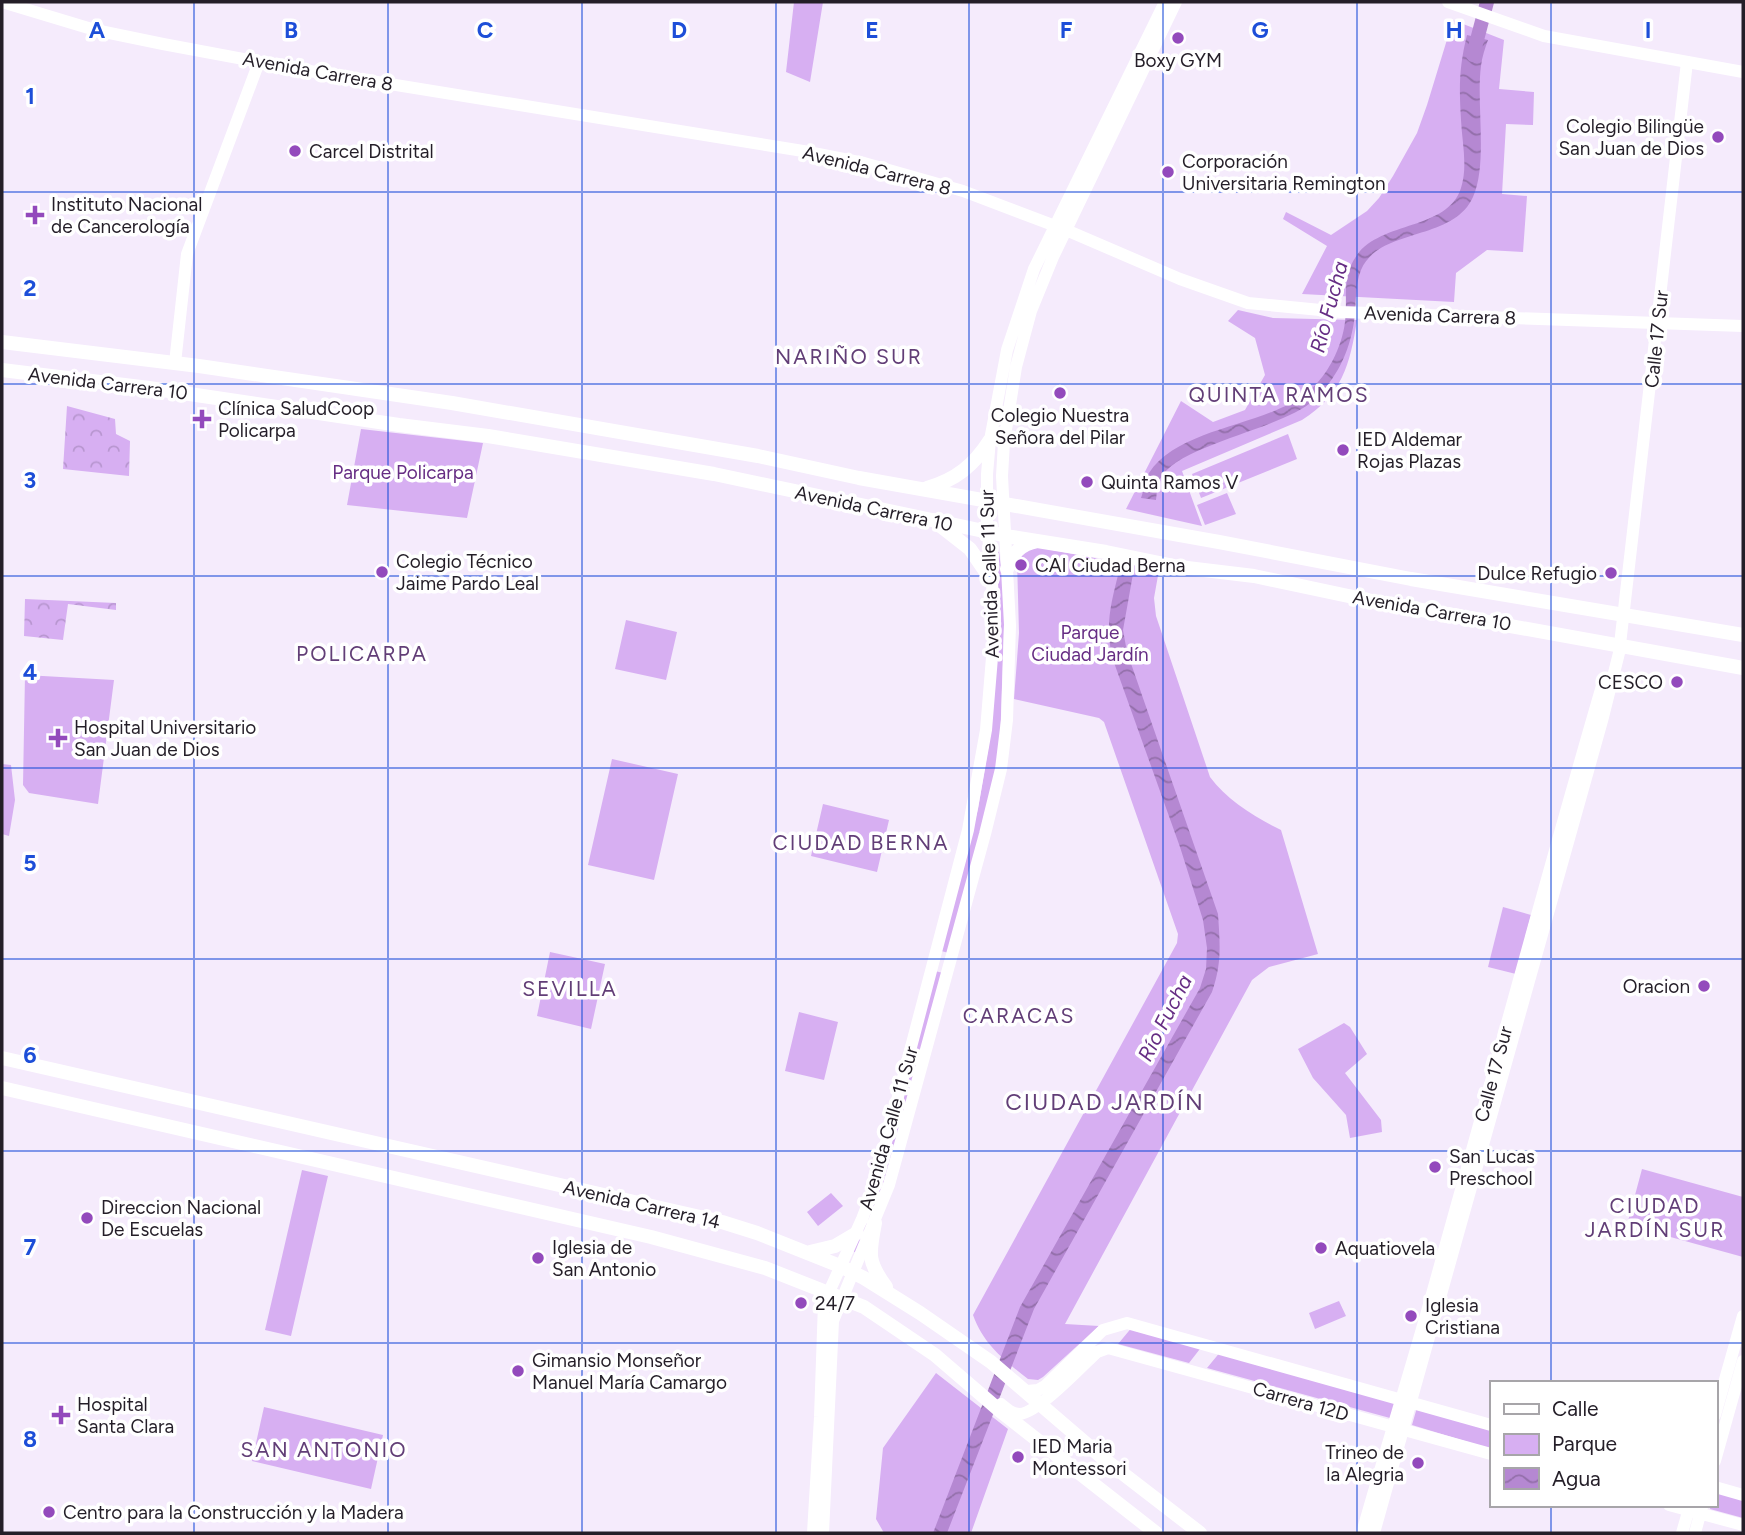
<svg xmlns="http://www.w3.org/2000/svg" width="1745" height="1535" viewBox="0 0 1745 1535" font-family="Figtree,sans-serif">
<defs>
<pattern id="forest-crowns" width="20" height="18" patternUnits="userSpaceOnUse" patternTransform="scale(1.75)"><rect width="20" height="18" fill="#d7aff2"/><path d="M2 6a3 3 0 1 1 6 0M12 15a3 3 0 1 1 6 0" fill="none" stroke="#b896d0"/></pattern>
<pattern id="water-waves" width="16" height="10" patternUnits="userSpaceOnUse" patternTransform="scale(1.75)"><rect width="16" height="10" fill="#b588d2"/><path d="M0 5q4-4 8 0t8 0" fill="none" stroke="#936faa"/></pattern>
</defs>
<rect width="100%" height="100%" fill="#f5ebfc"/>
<path fill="#d7aff2" d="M794,2h29l-13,80 -24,-10z
M1453,20l51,20 -5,49 35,3 -1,33 -27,-1 -4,70 25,2 -4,56 -36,-2 -31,23 -2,29 -152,-8 25,-48 -44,-27 3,-7 45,23 36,-24 12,-13 14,-22 24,-43 10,-28z
M1238,310l35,8 84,2c-7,45 -15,75 -55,100l-120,51 20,55 -76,-17 55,-108 32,21 32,-12 20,-35 -10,-37 -27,-17z
M361,429l122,14 -16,75 -120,-13z
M1288,434l9,25 -96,39 -9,-24z
M1227,493l9,21 -31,11 -8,-20z
M1036,547l123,23 -5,28 2,18 54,161c17,23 46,41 71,53l37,124 -49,13 -17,13 -187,344 34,2 -56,51 -5,3 -10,-1c-24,-19 -44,-34 -55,-64l204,-372 1,-9 -74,-212 -5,-4 -85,-19 5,-66 -2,-73 2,-5z
M995,552h4l6,42 -5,151 -4,28 -47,180 -8,-2 37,-142 11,-65z
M626,620l51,12 -11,48 -51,-11z
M25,675l89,5 -16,124 -69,-11 -6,-8z
M612,759l66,15 -24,106 -66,-15z
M2,764l9,1 4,35 -6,36 -7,-2z
M823,804l66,16 -12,52 -66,-16z
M1503,907l28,8 -15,59 -28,-7z
M550,952l55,12 -14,65 -54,-13z
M935,971l8,2 -47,177 -40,103 -3,-2z
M799,1012l39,10 -14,58 -39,-9z
M1344,1023l6,4 17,27 -22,19 36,47 1,12 -32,6 -4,-23 -33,-37 -15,-29z
M1642,1169l101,28v60l-116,-32z
M302,1170l26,6 -37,160 -26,-6z
M831,1193l12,13 -25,20 -11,-14z
M1339,1301l7,15 -31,13 -6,-16z
M1133,1326l70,19 -14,18 -71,-19z
M1221,1351l174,52 -5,15 -183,-50z
M936,1373l72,56 -37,104h-87l-8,-14 7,-71z
M1418,1404l73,22v23l-79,-24z
M264,1407l119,28 -12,54 -119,-28z
M1715,1490l28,8v20l-33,-9 1,-4h4z"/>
<path fill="url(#forest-crowns)" d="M67,406l48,13 1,15 14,7 -1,35 -66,-7z
M25,599l91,4v7l-48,-6 -5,36 -39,-4z"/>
<path fill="url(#water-waves)" d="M1467,35l21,5c-3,8 -6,17 -7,26 -5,36 7,98 -8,131 -20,45 -94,30 -112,73 -7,17 -4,34 -7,52 -5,31 -17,56 -40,78 -33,30 -136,44 -154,79 -3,5 -3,14 -4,21l-15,-2c3,-8 4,-18 8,-25 31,-47 118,-46 160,-82 19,-16 33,-44 36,-69 3,-25 -4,-45 12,-67 24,-34 91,-25 104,-67 7,-22 1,-46 0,-68 -2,-33 -2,-53 6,-85z
M1119,571l14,3 -10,56 4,22 91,262c2,31 4,49 -6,78l-178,317 -87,224h-14l87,-226 180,-319 6,-19 1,-21 -4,-28 -23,-73 -68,-190c-7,-34 -1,-53 7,-86z"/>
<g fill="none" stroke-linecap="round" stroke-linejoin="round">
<path stroke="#b588d2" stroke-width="14" d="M1473,55l14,-53"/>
<path stroke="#fff" stroke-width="12" d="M175,363l12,-109 72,-192
M1027,1391l11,-1 7,-4 58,-56 24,-7 364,102
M1001,1404c6,5 11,10 19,10 19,-2 62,-48 77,-62l11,-4 383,106
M1715,1415l28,-99
M1715,1461l28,-100
M1715,1487l28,8
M1669,1505l74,20
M1362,1533c26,-93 56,-185 81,-279 54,-192 105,-384 161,-575
M1374,1533l228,-812 17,-68 68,-591
M1682,1533l8,-28
M1695,1533l7,-26"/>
<path stroke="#fff" stroke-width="12" d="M2,2l93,28 68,14 128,24 512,83 61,12 99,28 103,39 114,49 68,24 93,9 402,14
M1448,2l96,34 199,36
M813,1533l7,-116 4,-114 38,-84 12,-31 94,-358 18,-100 9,-109 -8,-99v-48l3,-34 17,-90 27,-81 131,-267
M823,1533l10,-212 56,-136 96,-351 16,-65 6,-49 3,-95 -8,-149 2,-34 12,-75 15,-56 22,-54 123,-255"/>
<path stroke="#fff" stroke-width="14" d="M2,342l197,24 253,37 306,53 101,22 360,64 192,37 332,56
M2,370l147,18 250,37 89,11 226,38 298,63 94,15 73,15 75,9 118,25 371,67
M927,488c29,-8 47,-23 63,-48
M938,524l32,25 22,32
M1007,569c5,-15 13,-25 30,-28
M2,1058l720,164 35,11 83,33 24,12 56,35 71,49 113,97 96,74
M2,1088l649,149 114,31 99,39 71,48 64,55 157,123
M875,1223c-6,31 -8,38 11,64
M810,1252l25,-6 22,-13"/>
</g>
<path fill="none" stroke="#1d4ed8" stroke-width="2" stroke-opacity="0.55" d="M194,2v1531M388,2v1531M582,2v1531M776,2v1531M969,2v1531M1163,2v1531M1357,2v1531M1551,2v1381M2,192h1741M2,384h1741M2,576h1741M2,768h1741M2,959h1741M2,1151h1741M2,1343h1741M1551,1505v28"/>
<g fill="#934abc" stroke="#fff" stroke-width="2.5">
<circle cx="1178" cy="38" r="7"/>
<circle cx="1718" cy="137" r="7"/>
<circle cx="295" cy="151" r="7"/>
<circle cx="1168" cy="172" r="7"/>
<path d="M31.5 204.5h7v7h7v7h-7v7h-7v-7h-7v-7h7z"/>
<circle cx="1060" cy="393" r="7"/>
<path d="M198.5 408.5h7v7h7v7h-7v7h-7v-7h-7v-7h7z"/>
<circle cx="1343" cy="450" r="7"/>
<circle cx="1087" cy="482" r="7"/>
<circle cx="1021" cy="565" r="7"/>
<circle cx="382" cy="572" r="7"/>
<circle cx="1611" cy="573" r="7"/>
<circle cx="1677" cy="682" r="7"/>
<path d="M54.5 727.5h7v7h7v7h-7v7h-7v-7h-7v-7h7z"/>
<circle cx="1704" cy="986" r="7"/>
<circle cx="1435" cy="1167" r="7"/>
<circle cx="87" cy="1218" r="7"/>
<circle cx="1321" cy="1248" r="7"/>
<circle cx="538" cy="1258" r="7"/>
<circle cx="801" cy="1303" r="7"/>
<circle cx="1411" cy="1316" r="7"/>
<circle cx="518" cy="1371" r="7"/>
<path d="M57.5 1404.5h7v7h7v7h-7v7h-7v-7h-7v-7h7z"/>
<circle cx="1018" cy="1457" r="7"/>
<circle cx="1418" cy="1463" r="7"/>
<circle cx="49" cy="1512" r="7"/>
</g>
<g text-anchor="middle" stroke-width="7" stroke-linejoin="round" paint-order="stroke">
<g font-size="19" fill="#241e28" stroke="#fff" text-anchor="start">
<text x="1178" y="67" text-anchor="middle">Boxy GYM</text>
<text x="1704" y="133" text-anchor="end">Colegio Bilingüe<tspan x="1704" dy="22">San Juan de Dios</tspan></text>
<text x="309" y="158">Carcel Distrital</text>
<text x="1182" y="168">Corporación<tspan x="1182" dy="22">Universitaria Remington</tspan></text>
<text x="51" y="211">Instituto Nacional<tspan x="51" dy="22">de Cancerología</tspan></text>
<text x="218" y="415">Clínica SaludCoop<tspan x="218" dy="22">Policarpa</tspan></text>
<text x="1060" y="422" text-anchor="middle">Colegio Nuestra<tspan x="1060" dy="22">Señora del Pilar</tspan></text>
<text x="1357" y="446">IED Aldemar<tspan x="1357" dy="22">Rojas Plazas</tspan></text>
<text x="1101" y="489">Quinta Ramos V</text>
<text x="396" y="568">Colegio Técnico<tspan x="396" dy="22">Jaime Pardo Leal</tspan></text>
<text x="1035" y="572">CAI Ciudad Berna</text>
<text x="1597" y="580" text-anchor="end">Dulce Refugio</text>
<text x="1663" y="689" text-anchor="end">CESCO</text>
<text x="74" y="734">Hospital Universitario<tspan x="74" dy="22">San Juan de Dios</tspan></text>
<text x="1690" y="993" text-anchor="end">Oracion</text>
<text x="1449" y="1163">San Lucas<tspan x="1449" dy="22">Preschool</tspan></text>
<text x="101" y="1214">Direccion Nacional<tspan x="101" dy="22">De Escuelas</tspan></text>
<text x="552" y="1254">Iglesia de<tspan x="552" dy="22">San Antonio</tspan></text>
<text x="1335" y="1255">Aquatiovela</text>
<text x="815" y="1310">24/7</text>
<text x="1425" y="1312">Iglesia<tspan x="1425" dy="22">Cristiana</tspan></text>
<text x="532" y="1367">Gimansio Monseñor<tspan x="532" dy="22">Manuel María Camargo</tspan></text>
<text x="77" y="1411">Hospital<tspan x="77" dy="22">Santa Clara</tspan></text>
<text x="1032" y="1453">IED Maria<tspan x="1032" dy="22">Montessori</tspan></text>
<text x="1404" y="1459" text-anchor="end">Trineo de<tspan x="1404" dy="22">la Alegria</tspan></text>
<text x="63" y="1519">Centro para la Construcción y la Madera</text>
</g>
<g font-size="19" fill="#241e28" stroke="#fff">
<text transform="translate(318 71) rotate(10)" y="7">Avenida Carrera 8</text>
<text transform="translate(877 170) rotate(14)" y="7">Avenida Carrera 8</text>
<text transform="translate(1440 315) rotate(2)" y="7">Avenida Carrera 8</text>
<text transform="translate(1656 339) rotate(-84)" y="7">Calle 17 Sur</text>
<text transform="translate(108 383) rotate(7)" y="7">Avenida Carrera 10</text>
<text transform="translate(874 508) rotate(12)" y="7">Avenida Carrera 10</text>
<text transform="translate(989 574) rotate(-92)" y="7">Avenida Calle 11 Sur</text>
<text transform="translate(1432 610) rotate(10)" y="7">Avenida Carrera 10</text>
<text transform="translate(1493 1074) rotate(-75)" y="7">Calle 17 Sur</text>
<text transform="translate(888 1128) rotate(-74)" y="7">Avenida Calle 11 Sur</text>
<text transform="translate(642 1204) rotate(13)" y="7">Avenida Carrera 14</text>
<text transform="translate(1301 1401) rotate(16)" y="7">Carrera 12D</text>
</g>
<g font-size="19" fill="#662d84" stroke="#fff">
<text x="403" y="479">Parque Policarpa</text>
<text x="1090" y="639">Parque<tspan x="1090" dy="22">Ciudad Jardín</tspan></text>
</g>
<g font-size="21" font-style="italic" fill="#662d84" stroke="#fff">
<text transform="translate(1329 307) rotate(-75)" y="7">Río Fucha</text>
<text transform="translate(1165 1018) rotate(-63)" y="7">Río Fucha</text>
</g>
<g font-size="21" letter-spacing="2" fill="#623e77" stroke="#fff">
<text x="849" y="364">NARIÑO SUR</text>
<text x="1279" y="402">QUINTA RAMOS</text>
<text x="362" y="661">POLICARPA</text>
<text x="861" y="850">CIUDAD BERNA</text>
<text x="570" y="996">SEVILLA</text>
<text x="1019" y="1023">CARACAS</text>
<text x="1655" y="1213">CIUDAD<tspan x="1655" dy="24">JARDÍN SUR</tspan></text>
<text x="324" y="1457">SAN ANTONIO</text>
</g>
<g font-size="23" letter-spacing="2" fill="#623e77" stroke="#fff">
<text x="1105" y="1110">CIUDAD JARDÍN</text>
</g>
</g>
<g font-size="23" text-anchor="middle" font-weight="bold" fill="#1d4ed8" stroke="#fff" stroke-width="7" stroke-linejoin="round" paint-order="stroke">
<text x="97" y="38">A</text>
<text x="291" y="38">B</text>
<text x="485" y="38">C</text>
<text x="679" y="38">D</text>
<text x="872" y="38">E</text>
<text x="1066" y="38">F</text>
<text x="1260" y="38">G</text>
<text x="1454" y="38">H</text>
<text x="1648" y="38">I</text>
<text x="30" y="104">1</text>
<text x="30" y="296">2</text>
<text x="30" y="488">3</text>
<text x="30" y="680">4</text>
<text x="30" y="871">5</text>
<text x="30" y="1063">6</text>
<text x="30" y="1255">7</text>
<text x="30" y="1447">8</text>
</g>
<rect width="1745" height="1535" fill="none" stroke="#241e28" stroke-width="7"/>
<rect x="1490" y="1381" width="228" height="126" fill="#ffffff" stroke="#a7a5a9" stroke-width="2"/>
<rect x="1504" y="1404" width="35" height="10" fill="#ffffff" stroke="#a7a5a9" stroke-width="2"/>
<text x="1552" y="1416" font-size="21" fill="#241e28">Calle</text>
<rect x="1504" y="1434" width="35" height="21" fill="#d7aff2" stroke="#a7a5a9" stroke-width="2"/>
<text x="1552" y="1451" font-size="21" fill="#241e28">Parque</text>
<rect x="1504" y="1468" width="35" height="21" fill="url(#water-waves)" stroke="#a7a5a9" stroke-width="2"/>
<text x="1552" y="1486" font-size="21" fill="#241e28">Agua</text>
</svg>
